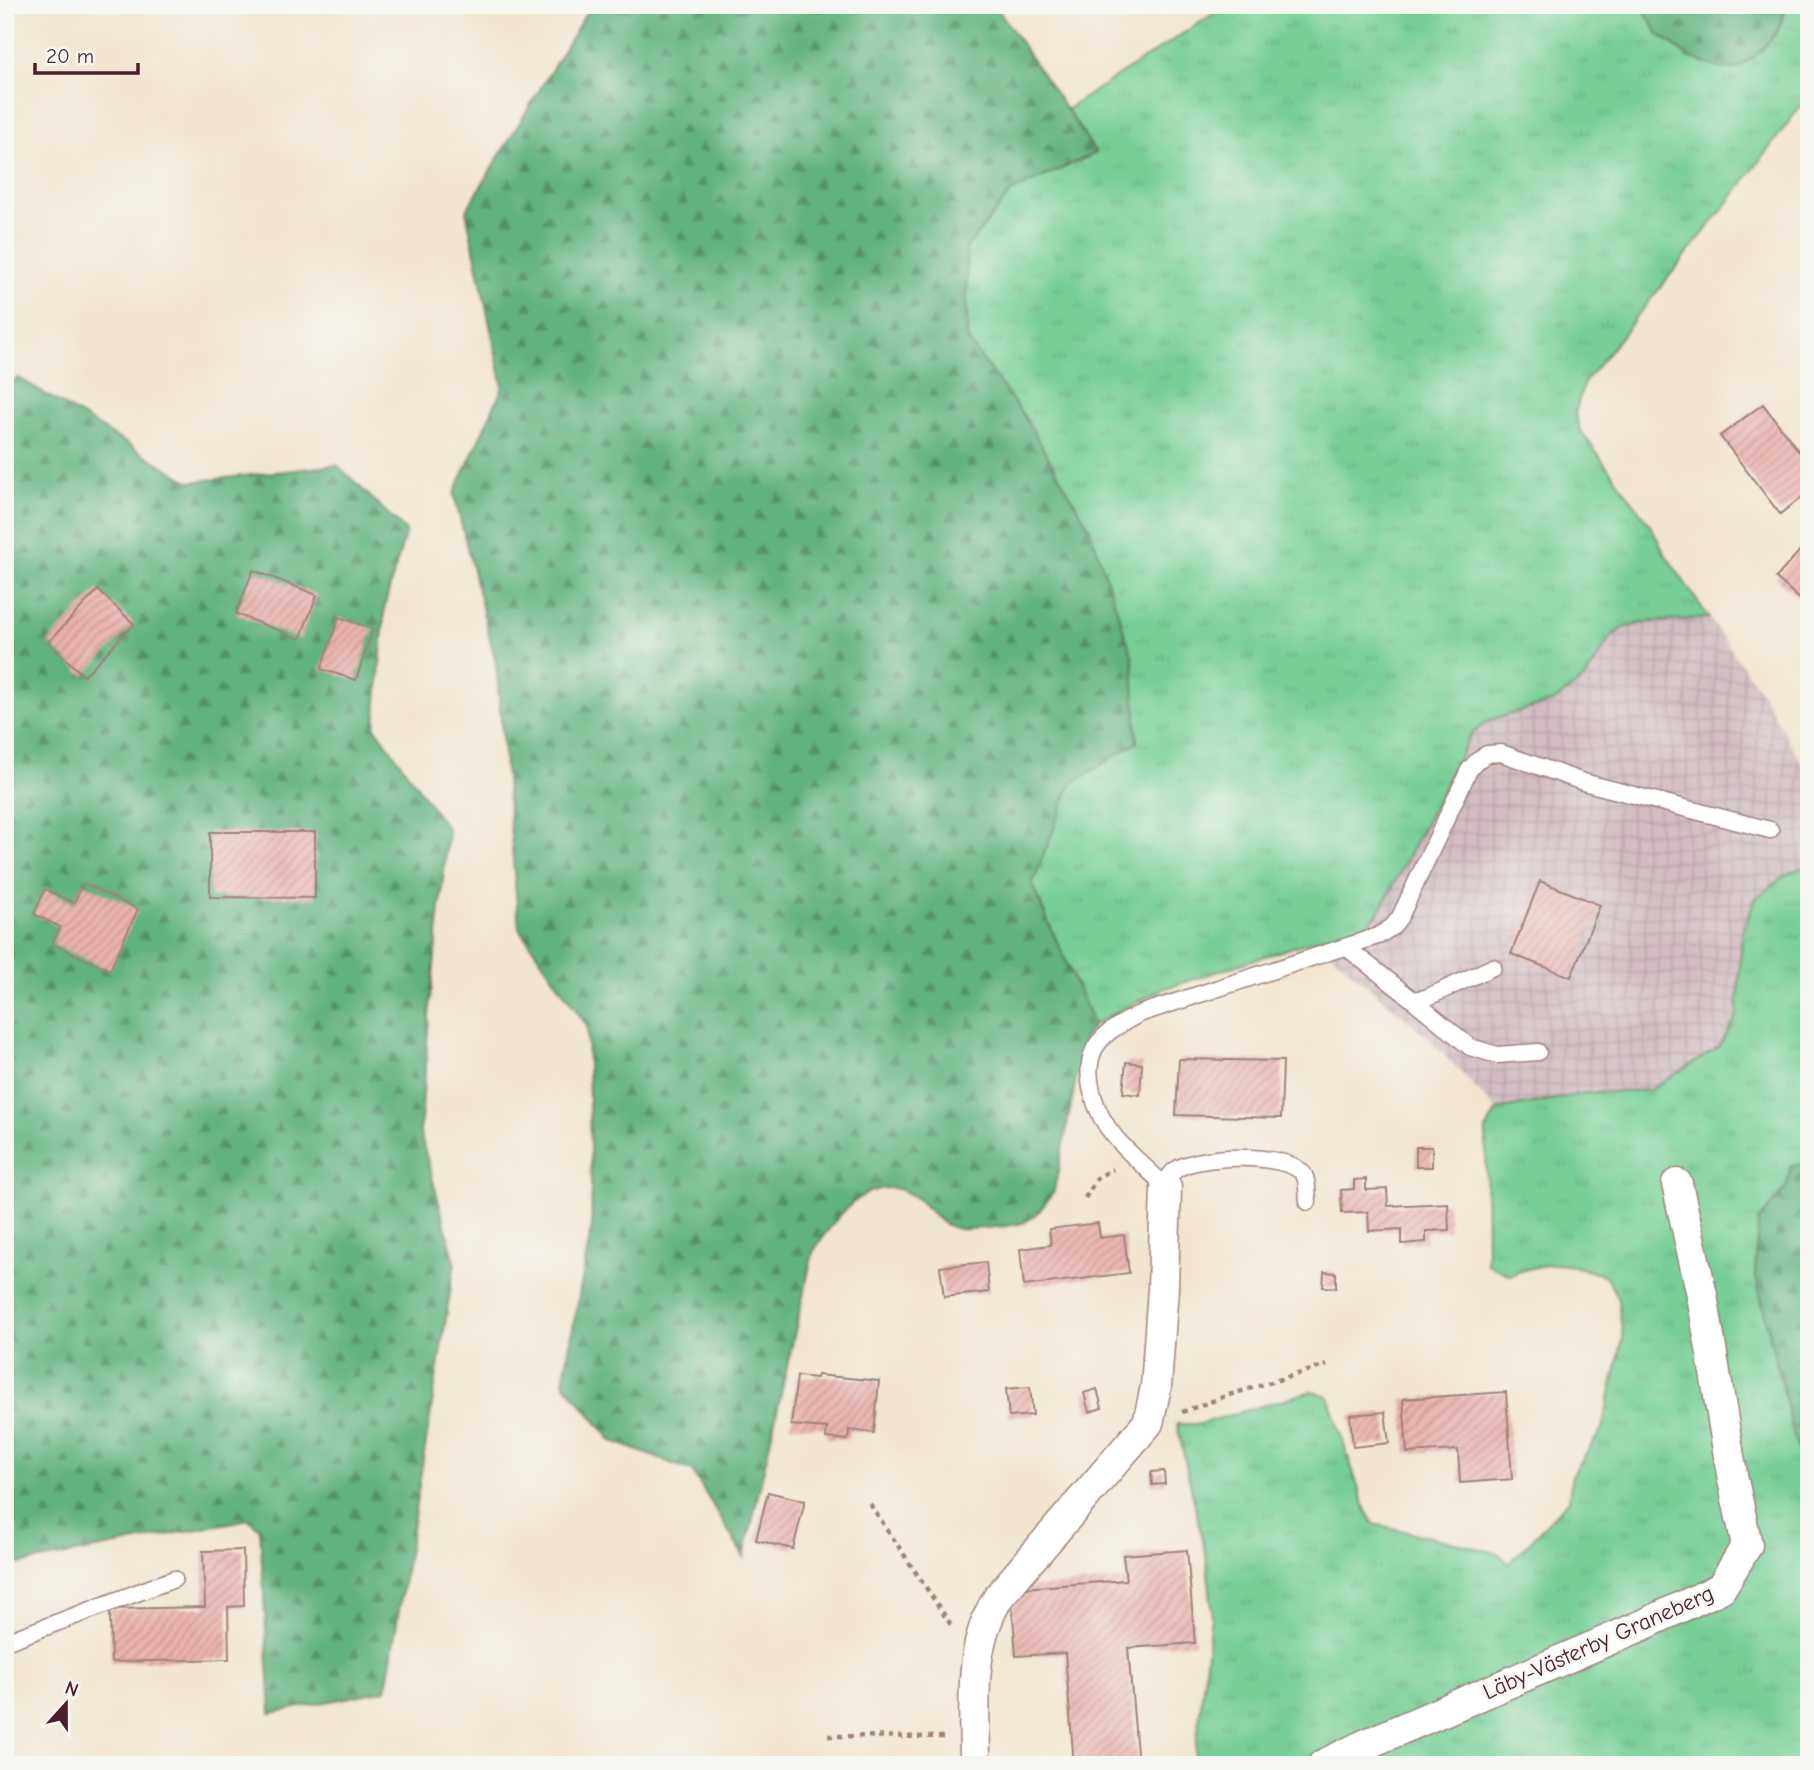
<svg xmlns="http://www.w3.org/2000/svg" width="1814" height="1770" viewBox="0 0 1814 1770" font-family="'Comic Neue',sans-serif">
<defs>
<pattern id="industrial-grid" width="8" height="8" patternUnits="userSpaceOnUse" patternTransform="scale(1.75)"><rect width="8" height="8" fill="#d2bec2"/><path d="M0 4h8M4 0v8" fill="none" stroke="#b6a3a7"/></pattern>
<pattern id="grass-tufts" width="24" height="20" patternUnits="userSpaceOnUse" patternTransform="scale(1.75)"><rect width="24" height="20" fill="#77cf95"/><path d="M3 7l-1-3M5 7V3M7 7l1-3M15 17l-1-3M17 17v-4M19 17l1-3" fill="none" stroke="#68b181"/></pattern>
<pattern id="forest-firs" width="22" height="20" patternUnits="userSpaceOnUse" patternTransform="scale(1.75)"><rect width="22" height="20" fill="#61b27e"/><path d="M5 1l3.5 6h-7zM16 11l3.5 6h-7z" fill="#529067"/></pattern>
<pattern id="building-hatch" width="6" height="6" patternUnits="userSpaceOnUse" patternTransform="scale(1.75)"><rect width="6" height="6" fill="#ebb3af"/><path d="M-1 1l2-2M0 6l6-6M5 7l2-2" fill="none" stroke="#c0918f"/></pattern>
</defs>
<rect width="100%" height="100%" fill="#f6f6f2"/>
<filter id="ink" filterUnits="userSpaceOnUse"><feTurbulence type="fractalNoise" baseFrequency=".0143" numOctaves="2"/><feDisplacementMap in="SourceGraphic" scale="14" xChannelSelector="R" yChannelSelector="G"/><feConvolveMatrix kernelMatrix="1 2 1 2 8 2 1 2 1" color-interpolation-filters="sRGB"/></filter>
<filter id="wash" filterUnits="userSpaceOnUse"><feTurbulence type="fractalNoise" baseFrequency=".00686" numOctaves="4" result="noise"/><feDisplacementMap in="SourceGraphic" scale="28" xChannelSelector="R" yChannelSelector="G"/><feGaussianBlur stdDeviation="1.57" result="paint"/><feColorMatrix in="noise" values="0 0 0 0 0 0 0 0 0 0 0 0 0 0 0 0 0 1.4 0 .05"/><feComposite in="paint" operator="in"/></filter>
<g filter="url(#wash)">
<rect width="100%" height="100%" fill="#f2e5cf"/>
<path fill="url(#industrial-grid)" d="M1709,618l52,74 48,84v89l-24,10 -43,58 -5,83 -18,31 -69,43 -64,3 -89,17 -70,-73 -112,-97 49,-12 16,-17 91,-177 19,-14 63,-18 32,-24 26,-41 12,-9 24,-6z"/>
<path fill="url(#grass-tufts)" stroke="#607760" stroke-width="2" d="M1227,5h415l16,29 102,18 18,-21 9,-26h22v90l-79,105 -146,183 -9,30 5,17 70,95 15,29 44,64 -62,4 -24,6 -12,9 -26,41 -32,24 -63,18 -19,14 -91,177 -16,17 -49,12 -155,50 -66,35 -62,-140 39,-101 66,-42 -111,-323 -59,-80 -1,-91 46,-57 84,-38 -29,-44z
M1809,865v299l-18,1 -4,21 -29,36 -3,51 38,159 5,18 11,16v299h-615l18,-156 -6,-54 -29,-131h23l112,-33 16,5 38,115 8,13 124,29 11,11 60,-64 3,-25 30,-46 21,-90 -5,-40 -12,-23c-42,-14 -54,-17 -96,-1l-23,-11 -1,-134 11,-20 89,-17 64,-3 69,-43 18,-31 5,-83 13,-34 30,-24z"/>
<path fill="url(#forest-firs)" stroke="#566854" stroke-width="2" d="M591,5h404l101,148 -84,38 -46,57 1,91 59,80 64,110 43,129 4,84 -66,42 -39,101 62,140 -10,13 -30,153c-8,11 -16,25 -29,31 -9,4 -54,8 -65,7 -4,0 -11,-3 -15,-5 -14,-8 -22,-24 -37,-31 -41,-21 -75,28 -95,59l-69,305 -52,-86 -80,-30 -49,-59 29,-156 -5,-200 -68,-98 -23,-265 -42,-169 49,-107 -37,-176z
M1642,5h145l-9,25 -18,22 -24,17 -17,-1 -30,-11 -31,-23z
M19,378l171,104 147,-17 69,66 -21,73 -10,123 73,103 -18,175 -10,128 35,129 -69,428 -115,23 -11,-183 -11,-11 -229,45 -15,-10v-1167z
M1809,1164v302l-11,-16 -5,-18 -38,-159 3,-51 29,-36 4,-21z"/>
<g id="blocks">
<path fill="url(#building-hatch)" d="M1763,404l46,61v32l-3,-3 -26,20 -60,-78z
M1809,540v67l-33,-29z
M253,570l64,25 -17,44 -64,-25z
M98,590l36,34 -50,52 -36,-34z
M339,617l34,12 -17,51 -35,-11z
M210,832h105v66l-105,-1z
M1540,881l60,24 -29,72 -60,-23z
M83,883l55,26 -28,61 -58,-26 8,-17 -26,-13 11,-25 29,14z
M1179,1059l104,2 -2,57 -105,-3z
M1126,1062l16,2 -2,31 -17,-2z
M1416,1147h16v20h-16z
M1366,1179v11l21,-1 1,17 60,-3 1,27 -23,1v11l-24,2v-15l-33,2 -1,-19 -26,1 -1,-23 13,-1v-9z
M1098,1223l2,15 24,-3 5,38 -105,13 -4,-37 31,-4 -2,-16z
M986,1262l3,30 -45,5 -4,-30z
M1324,1272l12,1v15l-13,-1z
M817,1375l62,6 -5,52 -25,-3 -1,10 -22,-2 1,-10 -36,-3 6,-49 19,2z
M1030,1387l3,28 -24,2 -3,-28z
M1097,1389l5,19 -13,4 -5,-19z
M1506,1392l6,87 -52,4 -2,-33 -51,3 -4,-54z
M1385,1412l4,31 -36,4 -3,-32z
M1164,1471l1,13 -13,1 -1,-13z
M768,1492l37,9 -12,48 -37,-9z
M243,1550l1,56 -16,1 1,52 -118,3 -1,-53 95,-2 -2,-56z
M1187,1550l8,93 -67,5 10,117h-64l-9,-112 -49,3 -5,-67 115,-9 -3,-25z"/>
</g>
</g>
<g filter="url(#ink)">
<use href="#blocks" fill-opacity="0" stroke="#9e827d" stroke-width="2"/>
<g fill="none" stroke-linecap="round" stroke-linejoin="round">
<defs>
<path id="lane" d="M1346,947l67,53 13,-2 67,-31
M1413,1000l57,47 27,8 41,-3
M1308,1202c-1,-8 0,-21 -4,-27 -15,-24 -113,-21 -131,-3 -4,4 -6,9 -7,15 -17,-17 -36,-32 -51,-50 -19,-22 -35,-64 -19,-91 10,-15 28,-24 43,-32l239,-78 14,-9 8,-10 69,-147 8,-9 10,-7 14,-1 82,29 187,48
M5,1642l169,-63"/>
<path id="street" d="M975,1765c0,-58 -8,-120 25,-170l148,-172 8,-36 7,-99 3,-101
M1323,1765l39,-19 281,-121 78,-37 26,-43 -14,-65 -31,-185 -25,-111"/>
</defs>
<use href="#lane" stroke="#9e827d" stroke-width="19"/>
<use href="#street" stroke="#9e827d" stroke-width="33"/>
<path stroke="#9e827d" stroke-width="4.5" stroke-dasharray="5 5" stroke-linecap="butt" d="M1085,1198l12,-20 16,-9
M1182,1412l47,-17 98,-30
M870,1504l81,121
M828,1736l115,1"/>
<use href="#lane" stroke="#fff" stroke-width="16"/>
<use href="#street" stroke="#fff" stroke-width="30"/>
</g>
</g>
<g text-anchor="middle" stroke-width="6" stroke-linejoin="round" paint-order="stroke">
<g font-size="23" fill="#4a1f2b" stroke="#f6f6f2">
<text transform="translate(1598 1642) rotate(-24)" y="8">Läby-Västerby Graneberg</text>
</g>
</g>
<rect width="1814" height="1770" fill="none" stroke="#f6f6f2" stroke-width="28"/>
<g transform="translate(66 1704) rotate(21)" stroke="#f6f6f2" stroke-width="5" paint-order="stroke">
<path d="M0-5L12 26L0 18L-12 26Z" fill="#4a1f2b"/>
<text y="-10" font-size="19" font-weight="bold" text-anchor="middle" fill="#4a1f2b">N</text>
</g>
<path d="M35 63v10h103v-10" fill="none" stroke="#4a1f2b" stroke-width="3.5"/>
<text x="46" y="63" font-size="21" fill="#4a1f2b" stroke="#f6f6f2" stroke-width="5" paint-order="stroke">20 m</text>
</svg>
